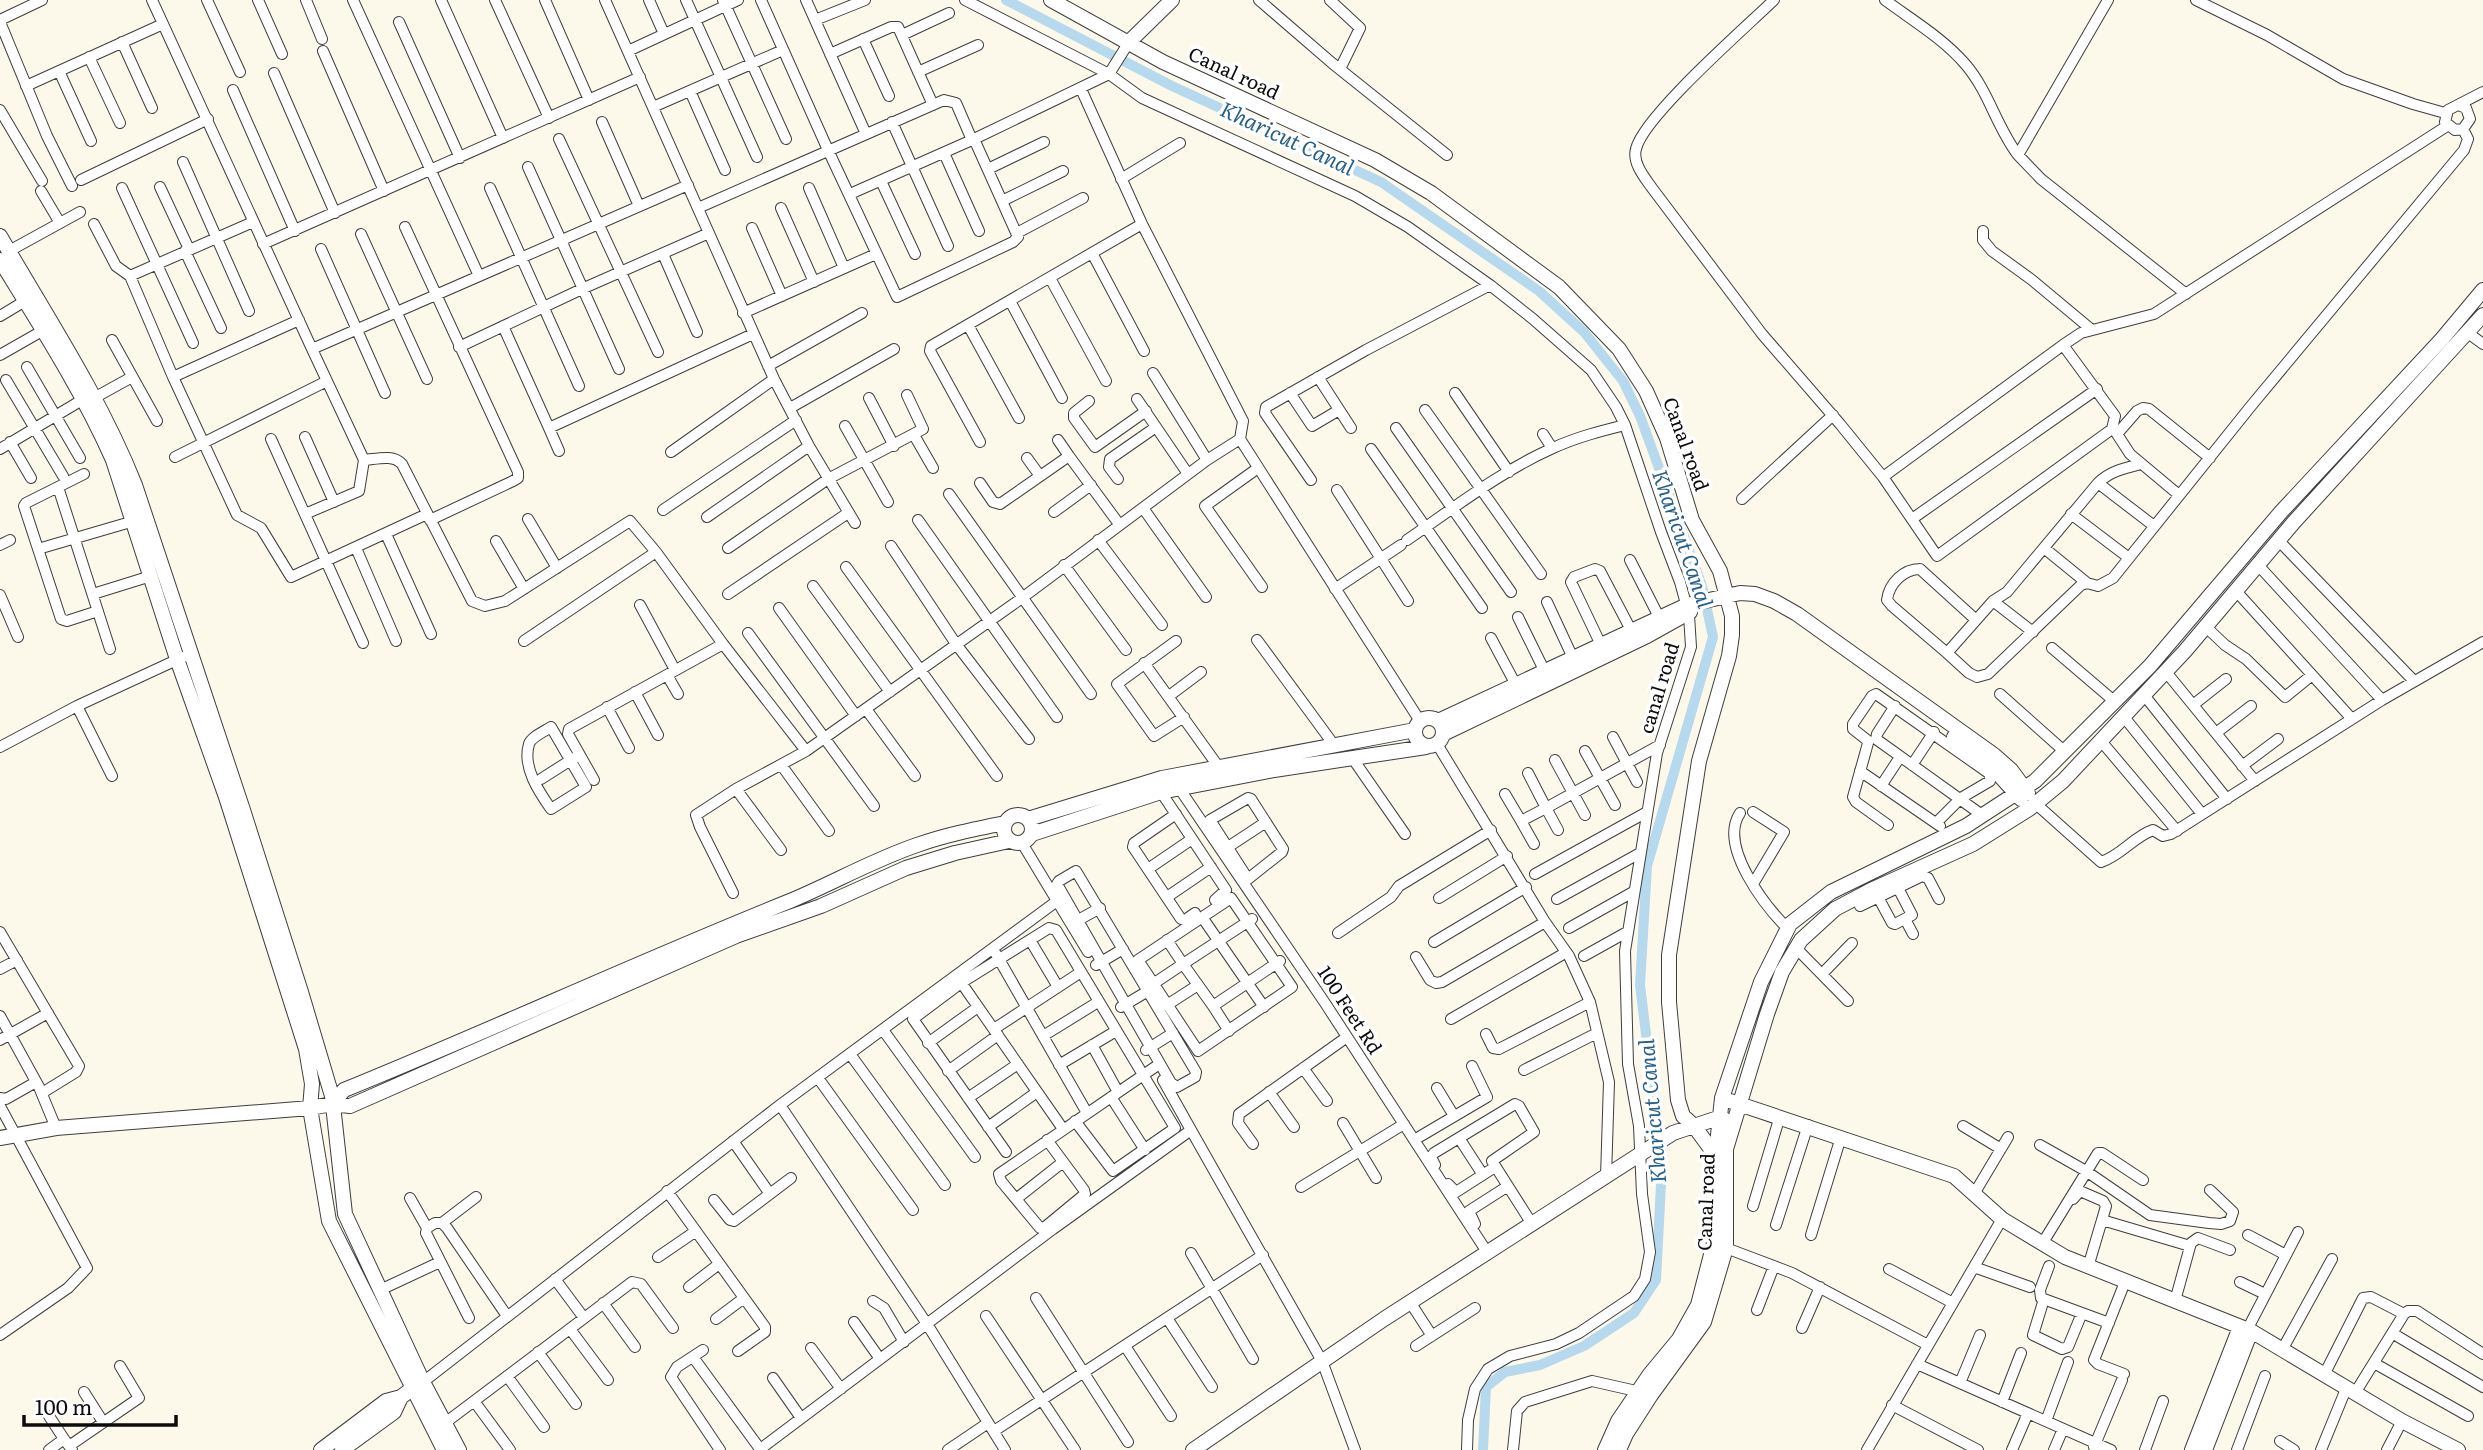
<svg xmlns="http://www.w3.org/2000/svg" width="2483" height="1450" viewBox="0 0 2483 1450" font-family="Literata,serif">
<rect width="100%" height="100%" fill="#fcf9eb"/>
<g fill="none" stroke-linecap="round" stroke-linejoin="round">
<path stroke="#b6d9ed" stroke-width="10" d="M1006,0l166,86 209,96 158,109 45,41 39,49 17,35 62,170 11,51 -66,229 -7,119 22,180 -6,115 -22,33 -50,33 -44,19 -35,7 -19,15 -3,63"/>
<defs>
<path id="minor" d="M152,0l160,349
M207,0l33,72
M258,0l24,54
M306,0l16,39
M353,0l126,276
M441,0l62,138
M495,0l54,118
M545,0l44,100
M605,0l169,379 35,67 46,77
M649,0l15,34
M686,0l71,157
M723,0l63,139
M761,0l67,150 69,147 116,-55 5,-5 -44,-98
M806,0l60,134
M965,0l144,74 33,24 213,98 53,31 82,58 43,34 58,51 25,37 9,18 36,107 19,50 9,33 2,32 -34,106 -32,198 3,113 11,62 3,68 8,58 -5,27 -11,17 -55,37 -23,11 -46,12 -22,13 -13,20 -7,31 -1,30
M1259,0l73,63 115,92
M1330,0l30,28 -20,41
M1774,0c-29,28 -131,117 -138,149 -4,14 9,29 16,39l110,146 78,90 43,53
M1885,0c27,20 59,39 81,65 23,27 31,63 52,90
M2108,0l-90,155 23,24 145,115
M2196,0l71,35 76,44 70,25 32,9
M0,20l42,-20
M815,20l50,-20
M0,22l47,114 25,50
M399,22l61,136
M902,35l47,-22
M863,39l26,57
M122,42l30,66
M323,51l61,140
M628,51l110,-51
M830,54l61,-27h7l35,78
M89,57l31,66
M59,71l32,70
M918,72l60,-27
M274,73l61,140
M26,86l137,-62
M1081,89l61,135 101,197 -3,18
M233,90l62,141
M690,91l35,79
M2458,105l8,3 4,11 -7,10 -8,1 -10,-8 3,-12 35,-18
M653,107l130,-57
M0,110l42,71
M602,122l37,84
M892,122l56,124
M559,139l99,213
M944,153l35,78
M183,162l66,149
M528,167l91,202
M988,169l56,-27
M1121,179l59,-36
M81,180l127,-61
M881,181l34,73
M688,185l-376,164 52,111c13,-1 29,-6 38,4l70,137 13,5 20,-5 125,-80 26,31 67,92 83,107 216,-153 185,-138 33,-21 180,282
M160,187l29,62
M122,188l71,155
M490,188l89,198
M809,188l35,80
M41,191l19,32
M850,194l122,-54
M1002,201l61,-30
M698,208l246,-108 12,3 16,37 137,-66 20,-32
M781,208l33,74
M94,224l22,42 14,10 43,101
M405,227l113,245v6l-5,3 -83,39
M752,228l30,68
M1983,231v9l9,11 40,29 60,50
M1017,233l66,-35
M361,234l66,145
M263,244l377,-167
M321,249l64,144
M9,251l71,-39
M185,251l36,77
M1092,253l52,98
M663,254l34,78
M130,276l123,-54
M1050,278l56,103
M1010,301l52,97
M743,313l133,-59
M0,316l25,-15
M299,320l-126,57 64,138 24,13 30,49 136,-63
M968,325l51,93
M503,326l46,102 204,-94
M2468,333l15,11
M112,340l45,81
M2063,345l52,71 -3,13 -175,127 -54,-79 180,-132 18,-12 73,-19 293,-188
M459,347l125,-59 125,-55
M0,355l49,-28
M768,366l94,-53
M27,367l53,91
M1153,373l54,87
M1318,377l33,51
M6,380l57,96
M1290,393l22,33 27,-16
M1455,393l54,79
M94,398l38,-21
M869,398l25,48
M1137,399l51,75
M1089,401l-15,12v5l21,29 51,-36
M790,408l104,-59
M1425,410l116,164
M845,426l43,76
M549,428l10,23
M1396,428l115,164
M1543,434l9,14
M914,435l19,33
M305,437l29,65
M271,439l92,204
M1058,440l11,16
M10,442l21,36
M980,442l-50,-91 1,-5 211,-122
M0,449l82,-49
M1371,449l111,159
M671,452l103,-73
M175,457l152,-76
M1027,458l13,18
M1258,468l-53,38 57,81
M84,474l-58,29 -2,3 37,113 6,2 31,-10
M1118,479l-9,-12 1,-8 46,-32
M1311,480l-46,-67 1,-6 100,-57 124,-65
M980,483l13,19 7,2 69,-48 50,68
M2098,483c12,-12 27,-15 43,-19
M58,487l52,162
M1337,490l71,111
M949,494l142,200
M2179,495l-49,-41 -13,-20 20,-23 6,-3 6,1 61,49
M1742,499l91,-84
M1143,508l63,89
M663,510l133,-90
M1054,512l37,-27
M305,514l54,-23 5,-31
M2071,514l58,44
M707,517l102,-71
M528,519l29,49
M1912,519l185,-130
M918,520l139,197
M2154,526l-56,-43 -91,109 -14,9 -46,52 22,20 8,4 11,-3 93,-89 6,-2 11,3 15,-8 138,-172 213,-256 4,-11 -5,-10
M386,534l45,100
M1098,540l64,85
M1407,540c47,-32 94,-69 146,-92 24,-11 48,-17 72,-23
M496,541l28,48
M2279,541l135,140
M0,545l10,-5
M891,546l65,98 73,95
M356,548l40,93
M728,548l100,-69 95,-50 -16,-34
M2044,548l43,35
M38,549l96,-28
M1630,560l29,57
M1064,565l62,85
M2258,565l124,135
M846,567l151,209
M813,586l77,106
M1335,589l66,-44
M2236,591l116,128
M93,594l58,-18
M728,594l120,-81
M0,595l18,42
M1993,601l40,31
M1547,602l26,56
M640,605l35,65
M779,608l77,108
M1518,617l27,55
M2206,627l19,18 21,14 39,38 27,-22
M748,633l126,173
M1491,638l25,47
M1257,640l77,105
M524,641l132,-89
M1176,641l-59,43 37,52 30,-19
M1601,645l-30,-63 3,-5 21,-8 5,2 31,59
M2052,648l62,53
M1947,653l-55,-47 -5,-6c2,-17 17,-31 33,-31l55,50
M1144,663l74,103
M2166,672l89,109
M667,675l11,19
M635,692l23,43
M2000,694l64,57
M2144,695l83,104
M1169,696l32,-24
M2193,705l33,-26
M77,706l35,70
M1895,706l-18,28 -1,5 106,76
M607,707l22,41
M866,709l49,67
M2124,717l78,97
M551,727l35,60 -35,22c-12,-17 -29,-42 -22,-65 2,-7 16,-13 22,-17z
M2216,733l35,-27
M1613,737l24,45
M2101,741l76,90
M1437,744l108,178 24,34 21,46 19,80 -3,95
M0,747l77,-41 106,-49
M1585,751l30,54
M1353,759l52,75
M1555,760l30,55
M1912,765l22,-33
M782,766l47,65
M2242,766l36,-27
M1860,771l80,55
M1528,773l18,35 -25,13 13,23
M541,779l33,-21
M594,780l-26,-46 1,-5 154,-85
M1881,786l19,-29
M1179,788l146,215 162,249
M736,789l45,61
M1161,792l65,98 -11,10
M1505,794l16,27
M1248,798l3,1 32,50 -1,3 -34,27 -38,-59z
M2036,804l65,58c21,-7 32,-25 52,-32l10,6 8,-2 211,-134 101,-58
M1740,813c-22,33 25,93 48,116
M1176,814l-42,29 -1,4 48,72 4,1 10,-7
M1888,825l-32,-23 -3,-5 15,-54 -1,-3 -14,-11v-5l19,-28 4,-2 114,80v7l-29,17 -25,25
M1558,830l-12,-22 114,-63
M1222,851l44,-29
M1148,869l44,-30
M1076,871l120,201 -1,5 -18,10 -6,-4 -114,-199 2,-3z
M1535,874l112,-62
M1753,884l31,-52 -31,-20
M733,893l-33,-66 -4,-12 40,-26 70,-38
M1167,897l44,-30
M1878,897l14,26 3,1 17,-9 -14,-27
M1231,898l61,89 -94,64 -60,-91z
M1439,898l68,-42
M1557,899l83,-46
M1057,901l31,51
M1860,906l62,-30 6,2 11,21
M1202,917l62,90
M1252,919l-69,45 30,42 67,-45
M1905,919l8,15
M1071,924l29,-16
M1569,928l64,-36
M0,932l79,134 -3,6 -34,21
M1338,933l53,-36 8,-11 92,-56
M1030,940l28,47
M1434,942l92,-55
M1796,948l52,53
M996,954l91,159
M1584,956l43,-24
M1416,957l14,23 6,3 6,-1 103,-60
M1096,965l27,-16
M0,969l17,-9
M1822,974l30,-31
M958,978l105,151
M1153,984l30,-20 -16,-24
M1167,1005l31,-20
M1213,1006l16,25
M1121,1007l27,-16
M0,1016l39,71 17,41
M1451,1019l114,-66
M994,1029l87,-57
M883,1030l92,127
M1486,1034l7,14 6,1 91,-47
M1043,1036l55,-34
M0,1040l48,-27
M928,1043l50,-36
M1092,1045l26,47
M1146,1050l27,-17
M850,1054l95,131
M1059,1065l57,-34
M1303,1068l24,33
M1524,1070l73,-37
M948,1071l50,-36
M818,1078l95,132
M1163,1080l28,50
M1437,1088l17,28
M1269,1092l25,35
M1111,1097l34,53
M0,1098l6,1 30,-17
M968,1098l50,-34
M780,1105l147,219 78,126
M0,1106l87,162 -19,20 -68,47
M1343,1123l33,55
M1963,1126l38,23
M988,1127l49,-35
M1459,1138l24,37
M1047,1140l37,50 1,4 -40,33 -5,1 -39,-47 -2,-7 156,-107
M1414,1140l73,-43 -15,-31
M733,1141l37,53
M1253,1144l-15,-21 1,-9 108,-77
M2040,1145l46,26 64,44 59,8 12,1 9,-3 3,-9 -23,-22
M1006,1152l-93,-133 48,-36 88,-55 7,2 119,198 -62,43 -38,-50
M1435,1165l-4,-8 3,-4 81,-49 4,2 15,26 -42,29 40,63
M1448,1184l8,8 39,-25
M1301,1187l103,-63
M667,1191l98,136v5l-27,19
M1974,1194l34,-57
M410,1198l17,30
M1016,1199l47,-37
M2073,1199l7,-8 23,10 3,5 -4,14
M714,1200l16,20 4,1 57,-43
M1753,1206l27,-90
M442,1223l34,-26
M1475,1224l-6,-13 39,-25
M1776,1225l32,-100
M1811,1235l30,-98
M2248,1235l38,20
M2042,1244l56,-91h4l41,27
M1726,1248l66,25 136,72
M1191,1253l62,106
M658,1257l38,-26
M2049,1266l-9,24 1,8 68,25
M1974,1267l56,20
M2088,1267l14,-47 88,26
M1889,1269l64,34
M555,1279l29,39
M2240,1282l25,12
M689,1287l30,-23
M380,1290l60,-28
M1036,1298l92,144
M2044,1299l-11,36 29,14 6,-2 14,-34
M873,1301l11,7 20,34
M2175,1301l16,-58 7,-5 32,12
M1410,1302l22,34
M603,1303l32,44
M1757,1310l17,-44
M986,1316l89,134
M469,1318l-43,-85 1,-5 8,-5h7l5,5 60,88
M1167,1318l45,69
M716,1319l28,-21
M854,1322l26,37
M1802,1328l18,-41
M570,1329l38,51
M2247,1330l51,-98
M2392,1333l91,54
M1125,1346l46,70
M1416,1346l59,-38
M811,1348l30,41
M703,1350l-26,17 -6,10 49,73
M2282,1350l50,-91
M538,1352l38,52
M693,1357l67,92
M2374,1363l94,53
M1917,1364l194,86
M2124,1374l-26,-10 -4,-4 31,-78
M2324,1375l39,-77 8,-1 33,17
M507,1376l37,51
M773,1378l28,40
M423,1382l357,-277 277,-204 -35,-58
M1960,1383l20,-48
M84,1392l19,30
M2355,1393l49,-79 4,-3h9l66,43
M474,1401l36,49
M2002,1402l19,-49
M1892,1405l86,45
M49,1416l15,23
M2046,1421l22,-59
M445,1423l187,-141 9,2 32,44
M994,1431l269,-176
M2280,1441l14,9
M69,1446l70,-48 -19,-32
M2094,1447l28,-67
M49,1450l15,-11 8,11
M759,1450l294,-221 138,-99 131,231 33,89
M948,1450l40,-27
M1513,1450l4,-39 8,-9 67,-21 53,12
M1867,1450l135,-231
M2012,1450l16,-37
M2054,1450l9,-21
M2145,1450l18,-49
M2237,1450l28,-74
M2321,1450l25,-61
M2387,1450l15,-29"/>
<path id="tertiary" d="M1051,0l112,62 212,98 56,33 128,94 60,62 27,42 21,47 25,82 28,51 12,45v19l-3,21 -30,105 -30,194v47l9,98 5,16 11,10 22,30
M1129,42l43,-42
M0,236c47,81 100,161 135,249l108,325 58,182 31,104 13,118 78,168 36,68
M0,260c40,65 82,130 113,200l64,199 49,138 80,252 6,35 -2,24 19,113 115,229
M1415 732a14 14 0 1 1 28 0a14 14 0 1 1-28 0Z
M1438,721l249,-116 53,-12 15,1 19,7 23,13 197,141 17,15 17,23
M1443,734l204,-98 43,-24
M1954,737l37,29 30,33
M1004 829a14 14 0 1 1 28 0a14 14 0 1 1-28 0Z
M1028,819l134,-41 253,-48
M1032,834l129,-42 113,-22 152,-23
M1730,1101l224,75 48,43 63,38 186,74 151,90 56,29
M332,1104l12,-14c150,-61 296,-129 446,-189 43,-18 83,-41 127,-56 28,-10 58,-16 88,-22
M0,1138l56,-10 254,-20 22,-4 18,2 386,-170 85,-30 85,-38 49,-15 54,-12
M321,1450l65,-49 15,-4 19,-14
M342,1450l52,-38 7,-15
M1193,1450l191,-131 289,-186 45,-15 6,1
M1605,1450l13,-29 32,-47 29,-35 19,-34 16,-62v-71l8,-74 39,-116 29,-58 41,-32 135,-66 69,-45 115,-115 131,-154 161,-173 41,-49
M1619,1450l7,-16 25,-39 53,-73 22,-74v-99l41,-135 15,-42 19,-32 34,-31 36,-19 102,-46 56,-35 34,-28 122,-130 109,-129 189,-207
M2192,1450l48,-123
M2205,1450l46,-119"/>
</defs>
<use href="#minor" stroke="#3e3e3e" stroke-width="12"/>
<use href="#tertiary" stroke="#3e3e3e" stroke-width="16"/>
<use href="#minor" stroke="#fff" stroke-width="10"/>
<use href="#tertiary" stroke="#fff" stroke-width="14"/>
</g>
<g text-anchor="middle" stroke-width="7" stroke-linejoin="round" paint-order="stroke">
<g font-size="19" fill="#0b0b0b" stroke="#fff">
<text transform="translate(1234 73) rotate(25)" y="7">Canal road</text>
<text transform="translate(1686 444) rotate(70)" y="7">Canal road</text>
<text transform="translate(1659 688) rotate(-73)" y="7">canal road</text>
<text transform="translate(1350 1010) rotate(57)" y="7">100 Feet Rd</text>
<text transform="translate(1706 1202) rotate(-88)" y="7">Canal road</text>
</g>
<g font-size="21" font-style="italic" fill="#255f8b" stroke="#fff">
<text transform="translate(1287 139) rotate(25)" y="7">Kharicut Canal</text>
<text transform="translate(1682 539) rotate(71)" y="7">Kharicut Canal</text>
<text transform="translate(1653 1111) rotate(-95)" y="7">Kharicut Canal</text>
</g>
</g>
<path d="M24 1415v10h152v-10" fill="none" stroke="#0b0b0b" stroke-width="3.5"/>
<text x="35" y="1415" font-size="21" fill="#0b0b0b" stroke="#ffffff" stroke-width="5" paint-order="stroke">100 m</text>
</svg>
